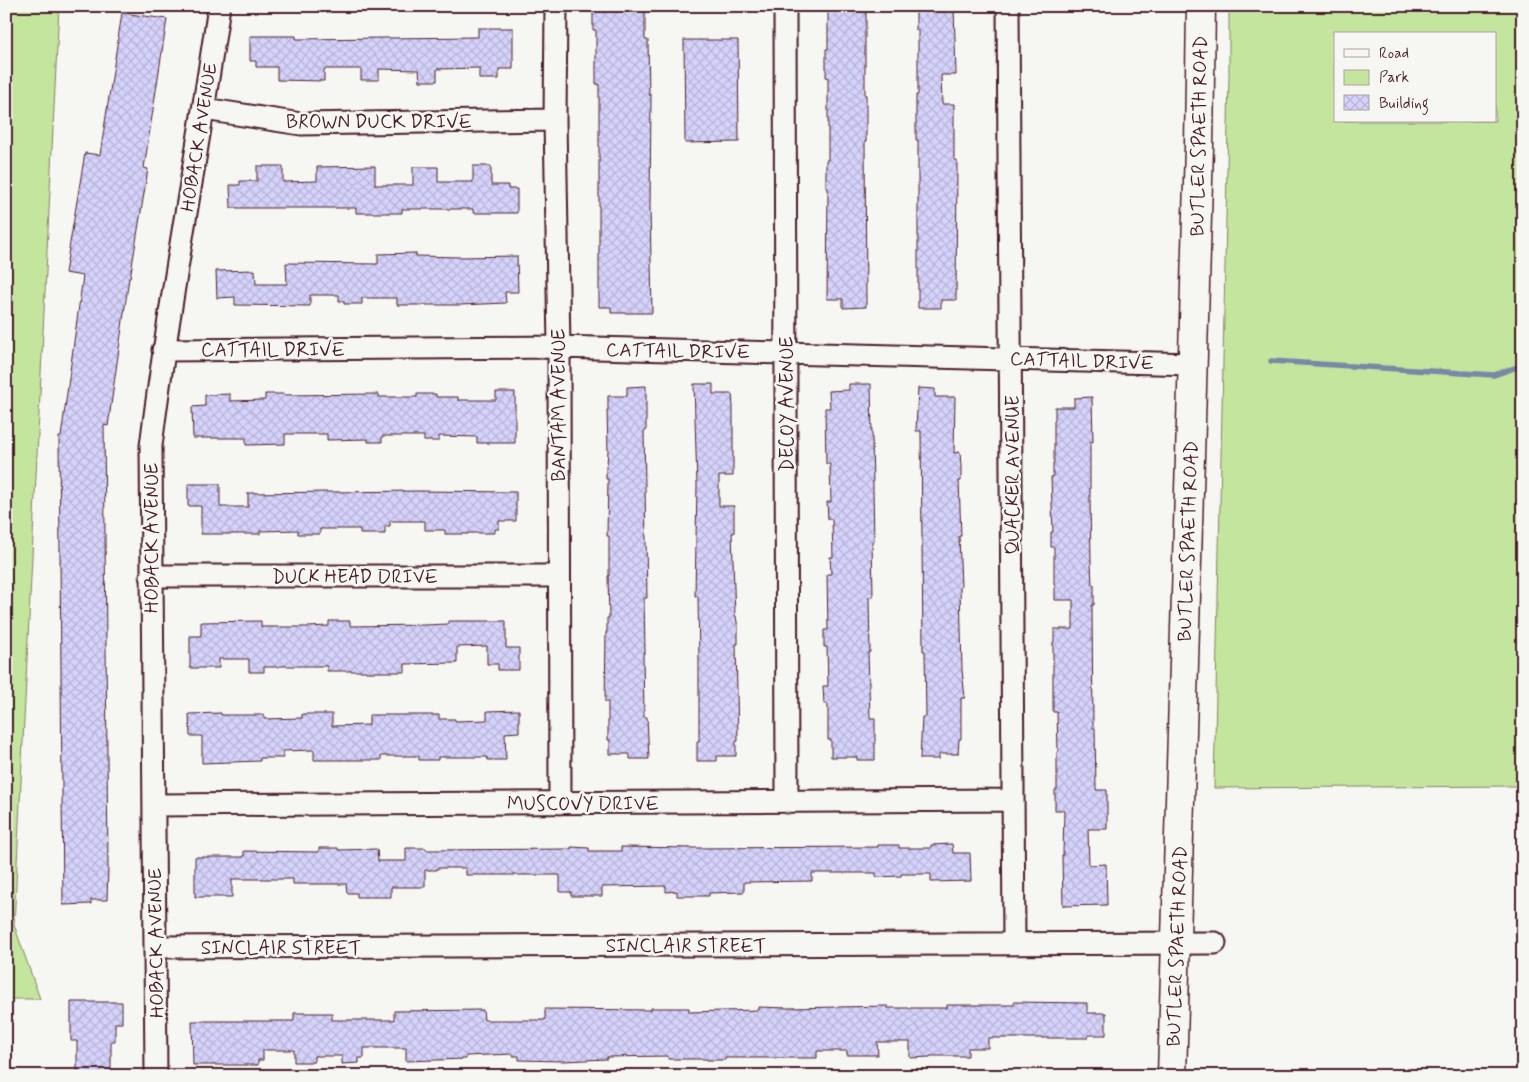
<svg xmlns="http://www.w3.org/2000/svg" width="1529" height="1082" viewBox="0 0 1529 1082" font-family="Mynerve,sans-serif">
<defs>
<pattern id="building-cross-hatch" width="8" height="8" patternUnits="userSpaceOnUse" patternTransform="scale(1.25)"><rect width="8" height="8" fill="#d5d2fb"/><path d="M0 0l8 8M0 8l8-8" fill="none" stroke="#b8b4d7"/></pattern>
</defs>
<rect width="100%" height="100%" fill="#f6f6f2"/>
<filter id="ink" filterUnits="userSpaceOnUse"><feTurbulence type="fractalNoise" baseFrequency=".02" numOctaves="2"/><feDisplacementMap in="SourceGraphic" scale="10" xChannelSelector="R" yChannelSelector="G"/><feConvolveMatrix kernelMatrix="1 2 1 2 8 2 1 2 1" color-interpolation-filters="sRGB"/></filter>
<g filter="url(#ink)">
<path fill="#c3e59d" stroke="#868264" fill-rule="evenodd" d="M6,6h53l-45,919 26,74h-34z
M1229,6h294v780l-309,2 15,-712zM1335,34h160v87h-160z"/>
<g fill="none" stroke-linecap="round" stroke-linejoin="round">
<path stroke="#7988a5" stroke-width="5.5" d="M1271,361l223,14 29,-10"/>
</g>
<path fill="url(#building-cross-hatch)" stroke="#4a1f2b" d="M593,6h52v34h3l1,55h2l-1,113 2,105h-41v-6h-12v-223h-3v-54h-3z
M828,6h38v23h-1v66h1v46h-1l1,166 -23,1v-9h-16l1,-111h-2v-28h2v-83h-2v-28h2z
M916,6h38l2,69h-15l1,29h12v56h3l-1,140h-15v8h-23v-168h-2v-45h2v-65h-2z
M122,13l45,6 -23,149 4,1 -18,109h-1l-21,148 -4,-1 4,442 -1,33h-16v4l-28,1 -4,-468h2l22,-161 -18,-3 20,-120 15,2z
M478,28h35v41h-14v10h-20v-11l-42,1v12h-17l-1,-11 -40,-1v11h-18v-11h-37v12l-47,-1v-13h-21v-6h-6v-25h46v3l182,-2z
M684,40h54l1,102 -54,1z
M257,166h26v16l34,-1v-14l58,-1v19h38v-18h25v15h35v-16h18v19h17v4h9v24h-44v-4h-71v4h-46v-5h-125l-1,-23h10v-4h17z
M416,253v3l43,1 58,-1 1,36h-13l1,11 -46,2h-63v-7h-35v6h-18v-3h-5v-6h-29v11l-75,-1v-8l-18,1 -1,-27 39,-1 1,14h31l-1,-21 92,1v-10z
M694,384h19v10h19l1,13v69h-14v30h15v27h-2l3,83h1l2,13v15h-2l2,97h-2v15h-19v5h-20v-20h2v-79l-1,-66h-3l2,-111z
M849,384h22l3,157h-2l1,55 -4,1 1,55 -2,1 2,65h5v42h-18v-3h-26v-17h-3v-36h-4l-1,-18h5l-1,-39h-3v-17h4l-1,-56h4l-1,-17h3l-1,-38h-4l-1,-17h4l-1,-38h-4l-1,-56h5l-1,-17 20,-1z
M646,386v45h-2l3,167h-3l1,55h-2l1,64h3l2,42h-19v-5h-20v-14h-2v-38h-3l1,-70h1v-14h2l-1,-42h1v-40h-2l1,-57h-2v-14h1l1,-14 -1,-41h1v-14h19v-9z
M918,388l17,1v8h20l-1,56 6,-1 1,14v15h-2l2,55h-2l2,51h-1l2,83 3,28h-4v41h-2l-1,15h-19v5h-19l2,-42h4l-1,-66h-2l-2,-220h-5z
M496,392h19v51h-38v-6l-38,-1v5h-15v-5h-42v6h-14v-3l-41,1v-6h-42v10l-39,1v-7h-53l-1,-31 13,-1v-11l25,-1v7l35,-1v-6h19v1l95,-1v3h38v-3h19v3h22v3h38z
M1092,397l1,45h-3v56l1,65 1,22h2v20h-2l1,123h2l1,62h11v39h-19l1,36 17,-1 1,41 -44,1 -1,-51h1l1,-45h-9v-20h2v-38h1l-1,-40h-4v-70h1v-13h19v-29h-18v-15h-1v-38h-3v-15h2l-2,-55h2v-14h1v-42h1v-14h19v-9z
M188,484h32v23h28v-14l169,-2 99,1v29h-17v8h-4v4h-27v1h-23v-4h-20v-9h-35v5h-5v8h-25v-5h-40v5h-22v-4l-38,1v3h-59v-28h-13z
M261,621v6h47l21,-1v-5h21v5l75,-1 23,-1v-3h58v27h13v22h-21v-6h-11v-18l-30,1v16l-52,1v8h-39v-1h-39v-5h-48v1h-15v5h-15v-13h-30v9h-29v-32h11v-14z
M519,710v22l-14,1 1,27h-18l-1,-3h-49v3h-19v-4h-38v4h-67v-10l-31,1v7h-23v3l-58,2v-27h-12l-1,-22 32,-1v2h43v4l38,-1v-4h30v12l37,-1v-10h70v4h16v2l32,-1v-9z
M952,844l1,9h17l1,28 -40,1v-8h-30v2l-25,1v-4h-64v8l-68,1v10l-35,1v3h-32v-5l-11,1v-6l-64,1v9h-31v-4h-11v-17h-94v-7h-29v2h-12v17h-34v10h-34v-4h-10l-1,-9h-53v-5h-61v18h-37v-40h49v-6l75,1v-4h19v2l39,-1 1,12h28v-13h20v2l145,-1v-2l18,1v3h32v-4l74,1 183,-1v-2h21v3h32v-3z
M71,1002h51v21h-7v18h-4v35h-34v-35h-6z
M1014,1002l73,1v10h19v22h-18v3h-100v10h-20v8h-38v1l-20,1v-16h-33l1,13h-31v-4h-30v7h-92v2h-18v-1h-39v-3l-61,1v2l-43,2 -45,-1v-4h-6v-2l-47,2v3l-60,2v-13h-42v10h-5v5l-17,1v-8h-28v6h-20v-12h-31v10h-5v5h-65l-1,-44h102v-8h38v7h62v-9l89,-1 1,10h61v-11l106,1v-2h38v4l69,-2v-3l30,1 100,-2v2h59v-3h67z"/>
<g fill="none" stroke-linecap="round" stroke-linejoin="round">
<defs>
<path id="street" d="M556,6l-1,114 4,227 1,456
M785,6l2,796
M1008,6l6,938
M204,109l97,15 254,-4
M163,350l396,-3 633,17
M151,576h408
M154,805l859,-5
M156,947l1059,-4
M156,1076l-5,-630c18,-147 47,-293 68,-440"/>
<path id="secondary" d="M1172,1076l27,-929 2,-141"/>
</defs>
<use href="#street" stroke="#4a1f2b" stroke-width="25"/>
<use href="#secondary" stroke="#4a1f2b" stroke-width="31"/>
<use href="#street" stroke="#f6f6f2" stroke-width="21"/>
<use href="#secondary" stroke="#f6f6f2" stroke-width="28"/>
</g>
</g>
<g text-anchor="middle" stroke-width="5" stroke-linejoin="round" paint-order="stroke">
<g font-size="19" fill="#4a1f2b" stroke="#f6f6f2">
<text x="379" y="128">BROWN DUCK DRIVE</text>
<text transform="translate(1198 136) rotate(-89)" y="7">BUTLER SPAETH ROAD</text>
<text transform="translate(198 137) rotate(-81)" y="7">HOBACK AVENUE</text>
<text x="273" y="356">CATTAIL DRIVE</text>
<text transform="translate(678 350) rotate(1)" y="7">CATTAIL DRIVE</text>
<text transform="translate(1082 360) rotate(2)" y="7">CATTAIL DRIVE</text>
<text transform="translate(786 404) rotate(-90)" y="7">DECOY AVENUE</text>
<text transform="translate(558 405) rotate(-90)" y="7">BANTAM AVENUE</text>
<text transform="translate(1012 475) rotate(-90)" y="7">QUACKER AVENUE</text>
<text transform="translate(151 538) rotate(-90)" y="7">HOBACK AVENUE</text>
<text transform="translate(1187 541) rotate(-88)" y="7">BUTLER SPAETH ROAD</text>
<text x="355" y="583">DUCK HEAD DRIVE</text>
<text x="583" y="810">MUSCOVY DRIVE</text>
<text transform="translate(155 943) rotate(-91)" y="7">HOBACK AVENUE</text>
<text x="686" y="952">SINCLAIR STREET</text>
<text transform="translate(1176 946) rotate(-88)" y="7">BUTLER SPAETH ROAD</text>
<text x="281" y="954">SINCLAIR STREET</text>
</g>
</g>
<rect width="1529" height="1082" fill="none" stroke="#f6f6f2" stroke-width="25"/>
<rect x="12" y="12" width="1504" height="1057" fill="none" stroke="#4a1f2b" stroke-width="2" filter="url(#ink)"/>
<rect x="1334" y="32" width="162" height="90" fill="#f6f6f2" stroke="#b1a0a2"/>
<rect x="1344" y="49" width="25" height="8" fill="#f6f6f2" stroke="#b1a0a2"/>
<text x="1379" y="58" font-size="15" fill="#4a1f2b">Road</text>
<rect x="1344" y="70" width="25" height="15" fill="#c3e59d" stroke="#b1a0a2"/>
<text x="1379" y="82" font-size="15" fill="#4a1f2b">Park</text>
<rect x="1344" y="95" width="25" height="15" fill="url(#building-cross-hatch)" stroke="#b1a0a2"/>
<text x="1379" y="108" font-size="15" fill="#4a1f2b">Building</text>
</svg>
